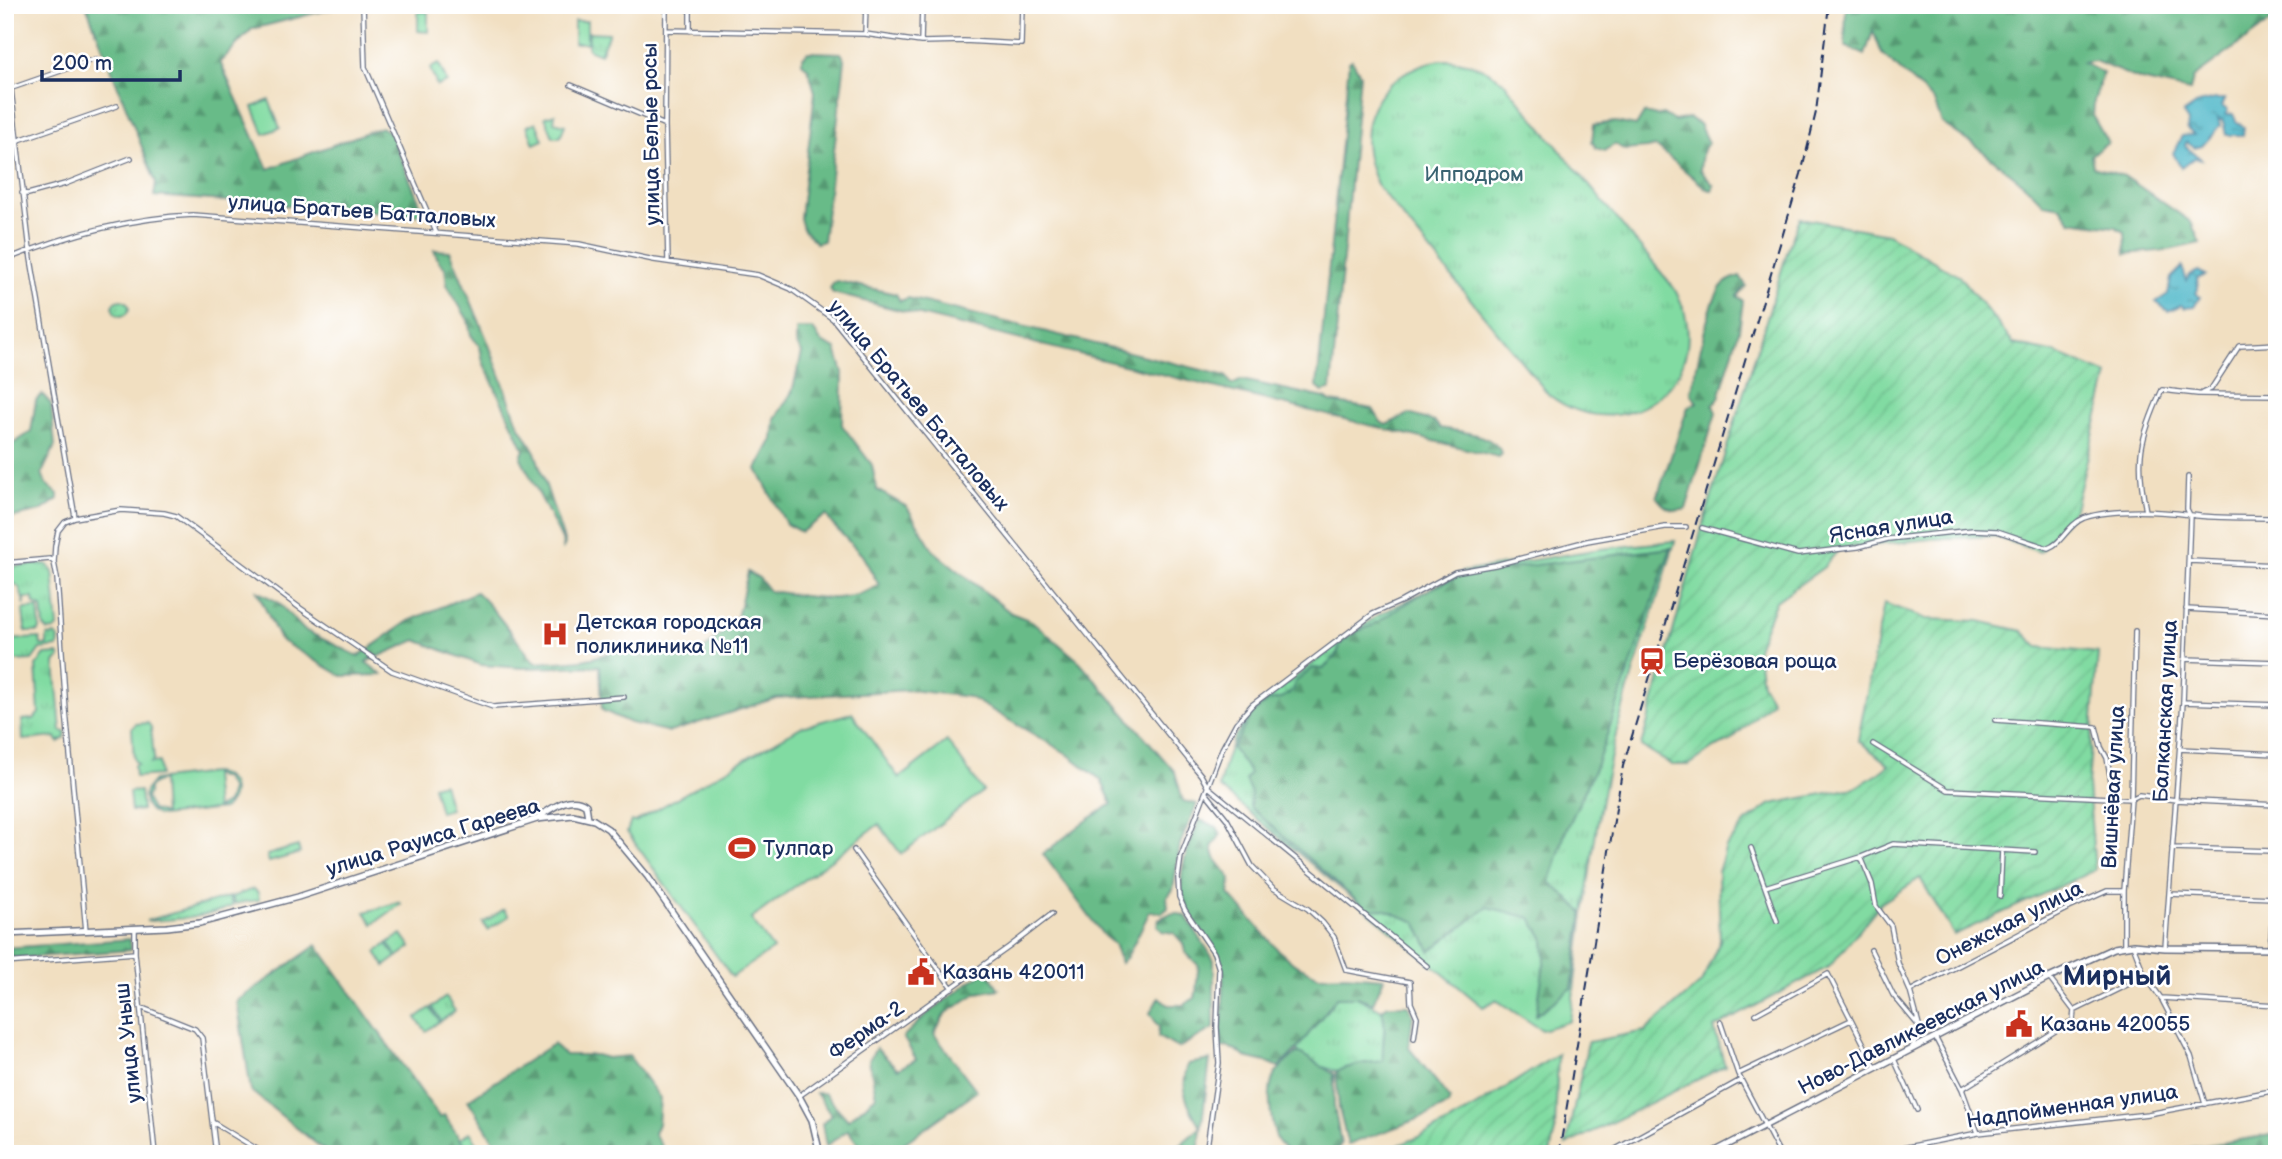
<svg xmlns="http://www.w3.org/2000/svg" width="2282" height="1159" viewBox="0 0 2282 1159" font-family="'Balsamiq Sans',sans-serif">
<defs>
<pattern id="grass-tufts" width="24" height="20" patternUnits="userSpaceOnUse" patternTransform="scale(1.75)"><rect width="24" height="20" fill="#81dba2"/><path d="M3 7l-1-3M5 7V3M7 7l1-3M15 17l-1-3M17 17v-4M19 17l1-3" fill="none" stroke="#6fbc8e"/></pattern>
<pattern id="forest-firs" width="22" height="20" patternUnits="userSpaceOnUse" patternTransform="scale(1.75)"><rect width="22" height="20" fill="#68bb88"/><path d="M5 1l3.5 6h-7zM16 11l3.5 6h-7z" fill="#559872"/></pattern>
<pattern id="garden-furrows" width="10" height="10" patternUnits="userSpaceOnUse" patternTransform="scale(1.75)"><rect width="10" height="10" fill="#81dba2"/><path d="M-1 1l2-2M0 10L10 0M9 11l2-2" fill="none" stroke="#6fbc8e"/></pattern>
<pattern id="water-ripples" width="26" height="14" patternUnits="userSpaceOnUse" patternTransform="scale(1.75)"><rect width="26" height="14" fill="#49b5c7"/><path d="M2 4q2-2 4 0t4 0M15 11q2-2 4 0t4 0" fill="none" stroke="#3c94a5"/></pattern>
</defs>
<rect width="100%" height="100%" fill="#fff"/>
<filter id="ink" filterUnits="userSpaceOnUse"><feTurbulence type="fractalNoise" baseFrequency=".0143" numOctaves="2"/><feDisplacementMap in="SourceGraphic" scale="14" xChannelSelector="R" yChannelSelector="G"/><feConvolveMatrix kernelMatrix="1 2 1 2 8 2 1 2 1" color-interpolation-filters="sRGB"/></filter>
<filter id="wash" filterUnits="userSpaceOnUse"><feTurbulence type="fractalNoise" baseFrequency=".00686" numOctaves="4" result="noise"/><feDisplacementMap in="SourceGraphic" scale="28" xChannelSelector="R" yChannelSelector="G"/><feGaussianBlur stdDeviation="1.57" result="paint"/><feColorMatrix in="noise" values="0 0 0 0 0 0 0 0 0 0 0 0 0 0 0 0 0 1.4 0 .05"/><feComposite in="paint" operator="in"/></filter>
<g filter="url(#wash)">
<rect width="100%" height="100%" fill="#f1dfc1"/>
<path fill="url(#grass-tufts)" stroke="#4e8580" stroke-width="2" d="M589,32l20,1 -9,21 -12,-5z
M1441,60c25,0 43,7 63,22l170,206c50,84 -46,167 -125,107l-170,-207c-31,-58 -4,-117 62,-128z
M555,114l-1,8 11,3 -5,12h-7l-8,-20z
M113 308a8 8 0 1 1 16 0a8 8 0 1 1-16 0Z
M1675,541c-15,55 -36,108 -51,163 -29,103 -40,211 -54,317l-28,9 -46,-30 -13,7 -264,-220 7,-28 8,-21 18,-27 87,-68 38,-27 85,-44 138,-23z
M47,564l6,8 5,55 -3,3 -7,1 -4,-4 -2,-20 -8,-3 -1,-6h-8v7l-6,-18 -6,-4 -8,1v-17z
M38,608l2,21 -2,3h-11l-2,-3 -2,-18 3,-2z
M56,635l3,4 -1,8 -18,2 -8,11 -19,1 -8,-5v-16l35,-2 1,7h6v-9z
M58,654l2,3 -5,6 6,68 5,1 -1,6 -7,4 -2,-5 -33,3 -1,-20 12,-1 5,-6 -3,-47 9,-11z
M443,783l7,26 -10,3 -7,-26z
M298,846l2,7 -31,9 -2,-7z
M254,889l4,4 1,7 -25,4 -3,-7z
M229,897l3,9c-26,12 -58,14 -86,15z
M400,902l1,2 -28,20 -8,-12z
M504,909l5,7 -21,14 -5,-7z
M402,934l9,13 -14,10 -9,-14z
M446,997l9,14 -14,10 -9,-14z
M1337,997h20l25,13c6,20 -2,33 2,51l-24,3 -24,7 -13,-4 -25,-15 -1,-3z"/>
<path fill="url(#forest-firs)" stroke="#427573" stroke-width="2" d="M86,5h261l-95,24 -32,33 48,107 113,-42 9,6 35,82 -271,-19 2,-13z
M1846,5h431v12l-84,61 -3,13 -49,-11 -46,-19 -12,2 20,10 -9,28 -1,16 15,26 -17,12 2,12 31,9 67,46 9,21 -31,7 -43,4 -1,-22 -10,-5 -44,-6 -10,-14 -17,-3 -19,-19 -45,-36 -38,-26 -8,-22 -52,-47 -9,-23 -8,24 -20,-9z
M808,52l33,1 4,7 -22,181 -7,2 -13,-14 -3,-11 15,-126 -7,-24 -6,-5v-5z
M1352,60l8,14 -29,315 -8,3 -6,-5 32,-325z
M1644,113l13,3 6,-2 11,7 16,-3 9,6 9,19 -6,9 -2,18 14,16 -2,4 -5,-1 -50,-42 -32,3 -10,-6 -10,7 -9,-3 -4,-7 2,-16 21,-3 21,4z
M434,250l16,1 38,91 30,81 17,29 30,92 -2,4 -1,-8 -41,-82 3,-9 -41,-87 -3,-15 -9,-12 -3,-15 -21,-35 -2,-17 -6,-6z
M1740,276l6,10 -9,10 6,5 -4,29 -20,68 -6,6 3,9 -30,96c-13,4 -22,-1 -29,-12l31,-90 9,-4 -6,-10c7,-28 15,-84 30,-106 5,-6 12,-9 19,-11z
M837,281l59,13 4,7 8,-3 318,78 6,9 10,-5 83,18 6,4 42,7 8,13 5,3 23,-11 26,8 5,6c20,4 54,5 62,26l-3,3 -608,-149 -58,-15 -3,-4 3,-6z
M796,329h17l8,13 15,7 7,24 -1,52 30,40 5,25 30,17 27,44 77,62 21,8 48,41 95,110 8,29 14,3 -17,40 -7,46 -6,7 1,11 -6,5 -12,-2 -23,46 -6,6 -7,-19 -10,-8 -61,-82 43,-33 26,-17 -11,-24 -35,-27 -97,-56 -59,-7 -134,8 -106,34 -40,-9 -28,-13 -2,-44 -77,2 -42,-3 -65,-25 -50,22 16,13 -40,1 -62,-36 -23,-49 21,11 26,28 54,26 51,-35 67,-29c23,21 39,48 59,71 25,-2 54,0 77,-12l85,6 40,-39 11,-46 11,6 10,13c39,5 75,16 110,-6l-17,-30 -29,-30 -7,-10 -25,17 -15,-8 -29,-55 16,-30 2,-20 17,-27 10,-39 -6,-10z
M42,394l9,10 4,42 -13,27 4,11 12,10v5l-17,12 -36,8v-70l26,-17 5,-32z
M1671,548l-74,216 -32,69 -15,49 33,30 -11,76 -36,27 9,-57 -1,-19 -13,-21 -43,-11 -58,44 -14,-29 -33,-13 -16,1 -117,-103 1,-14 -6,-13 5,-7 -18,-25 20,-34 16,-13 12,-2 13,-8 2,-9 18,-14 10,1 13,-13 5,-13 17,-12 13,-5 55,-35 37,-17z
M1200,820l17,7 4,7 -9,13 3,11 16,21 -2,15 49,56 16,14 25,12 26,-1 39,3 -11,25 -16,-6h-20l-40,52 -18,18 -9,-4 -25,-6 -9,-7 -10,-3 -5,1c-1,-22 6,-69 0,-86 -5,-17 -20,-30 -30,-45 -20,-32 -5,-66 9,-97z
M1176,913l10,3 28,44v68l-36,20 -20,-11 1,-10 -9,-14 9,-16 9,8h15l12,-7c3,-13 1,-21 4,-32l-14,-14 -2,-9 -9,-10 -12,-2 -5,-6 2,-6 10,-5z
M130,939l1,11 -126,9v-11z
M317,945l123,173 4,-3 26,39h-141l-78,-63 -14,-90z
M986,970l13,19 -22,4 -32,21 -11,20 43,57 -88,63h-24l-17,-24 -22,16 -4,-22 9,-9 -15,-22h8l24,27 28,-24 -7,-36 7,-12 22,21 18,-10 -13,-22 24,-23z
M1388,1005h21l4,9 -4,34 41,51 -2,6 -22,11 -78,29 -9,-36 -3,-38 24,-7 23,-3c-2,-18 5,-32 -1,-51z
M553,1044l12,11h31l11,3 22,-2 31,42 -2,26 -4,9 12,21h-191l19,-13 -26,-41z
M1298,1052l36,22v32l7,38 -7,10h-43c-6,-5 -13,-10 -15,-17 -5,-16 -10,-45 -2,-61 5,-9 16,-17 24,-24z
M1210,1060l-12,94h-29l32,-27c-15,-22 -21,-37 -13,-63z
M2277,1134v20h-125z"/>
<path fill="url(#garden-furrows)" stroke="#4e8580" stroke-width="2" d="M1800,218l88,16 72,43 54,67 41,9 53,22 -33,133 -35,44 -46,-16 -63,3 -92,10 -15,18 -48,34 -19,47 5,36 10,17 -42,40 -18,8 -23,16h-17l-31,-19 61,-218 87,-282z
M1884,603l42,16 53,2 43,10 16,16 60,6 -10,132 7,85 -141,65 -34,-57 -40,26 -50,62 -116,62 11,38 -159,79 22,-103 57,-11 56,-48 19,-42 -2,-69 8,-25 20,-25 25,-18 83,-16 21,-12 14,-11 -31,-25z
M1558,1054l-3,77 -5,23h-182c71,-16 130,-63 190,-100z"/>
<path fill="#81dba2" stroke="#4e8580" stroke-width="2" fill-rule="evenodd" d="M418,12h10v20l-10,-1z
M574,21h13v22h-13z
M439,64l8,18 -10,4 -7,-18z
M269,100l11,28 -16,6 -11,-27z
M536,122l7,18 -9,4 -7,-18z
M852,713l47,65 48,-37 36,50 -82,63 -22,-30 -128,95 22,30 -41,28 -105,-145 4,-11 4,1 166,-95z
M148,723l3,4 3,32 -3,4 8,-1 1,13 -25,2 -1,-12 4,-1 -4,-4 -2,-32 4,-4z
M212,773c22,1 28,23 11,36l-62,7c-13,-3 -19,-12 -16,-25l9,-11zM213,775l12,4 6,11 -4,13 -11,6zM161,780l1,1 2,33 -12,-4 -6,-11 4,-13z
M140,791l2,19 -11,1 -2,-19z
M387,944l10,13 -12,9 -9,-14z
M430,1008l10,13 -14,10 -10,-13z
M470,1132l11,16 -8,6 -13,-15z"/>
<path fill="url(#water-ripples)" stroke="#327292" stroke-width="2" d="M2215,99h9l-3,7 7,4 -2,5 7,-1 3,7 8,6 -1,8h-17l-3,-14 -5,-2 2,7 -18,20 -7,2 -9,-6 -1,4 16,13 -7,-1 -13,10 -8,-15 9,-17 12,-1 -7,-6 1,-7 -5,-8 16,-11z
M2182,267l5,14 3,-6 8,-4 8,4 -9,4 1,10 -2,4 4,4 -6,10 -9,1 -4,-3 -13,6 -12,-9 12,-8 3,-16z"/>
</g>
<g filter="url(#ink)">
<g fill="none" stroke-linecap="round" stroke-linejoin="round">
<defs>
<path id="street" d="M363,5l2,62 71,165
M666,5l-1,120 3,137
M666,30l199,4 56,8 43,-1 57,3 1,-39
M690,31v-26
M865,34l1,-29
M5,38l26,221 44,258
M921,42l1,-37
M571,85l94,40
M12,88l83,-29
M19,140l98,-34
M22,193l6,1 37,-10 66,-26
M5,260c61,-25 122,-42 188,-45l386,29 75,16 104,15 33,14 42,30 368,456 6,11 220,180
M2202,393l9,-4 28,-43 38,-2
M2146,511c-11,-53 -6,-72 16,-121l36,4 79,1
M1702,528l96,26 60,-7 30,-8 85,-9 24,1 51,17c15,-5 19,-23 36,-30 29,-10 78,-7 107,-3 28,4 58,2 86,3
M2190,561l87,4
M5,563l45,-4 4,3
M2186,609l91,5
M2184,659l93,3
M2183,702l94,3
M1995,720l101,7 5,20 6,11 7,40
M1873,744l75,46 183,9 8,-4 37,5 101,5
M2180,749l96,5
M1206,793l21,26 25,47 21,22 35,21 15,14 11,14 12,33 64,12 1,21 6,14 -3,21
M1751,848l26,73
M2172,848l101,3
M854,850l98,138
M1861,857l11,27 4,22 15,20 7,37 12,28 11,41 -9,15
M1765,887l96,-30 32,-13 142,8
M2169,894l105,4
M2000,896l2,-46
M135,928v25l20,201
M86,931l-20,-220 -9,-133 -3,-16 1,-16 3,-15 7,-9 10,-4 46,-8 43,3 12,3 124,92 92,63 101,36 131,-10
M2124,945v-54l7,-92 4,-168
M2133,945l12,31 16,22 30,58 14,48
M2165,948l18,-246 7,-187 -3,-6 1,-32
M2270,949l4,-51 3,-147
M1871,950l22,45 25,30
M5,963l130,-10
M2049,978l25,33
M1910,991l159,-83 38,-17h17
M2161,998l116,7
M140,1007l55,22 7,9 14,116
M1756,1014l72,-40 48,94
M1720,1021l18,53 42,80
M1935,1037l27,52 16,44
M1894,1059l23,51
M1738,1074l113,-54
M1962,1089l111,-69 1,-9 71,-35
M799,1096l210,-149 43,-33
M214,1123l51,31
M1206,1154l13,-91 -2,-36 2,-58 -5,-16 -29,-43 -6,-13 -1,-19 3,-22 41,-107 14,-26 16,-18 121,-91 29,-13 53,-29 40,-7 92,-24 78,-14h21
M1607,1154l134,-74
M1872,1154l106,-21 170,-19 129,-24"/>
<path id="secondary" d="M539,817c13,-9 32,-24 47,-12l2,13
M5,934l162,-7 33,-4 98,-26 239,-78 36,-4 21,5 14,9 40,48 151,219 13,24 8,34
M1710,1154l339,-176 65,-30 19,-3 32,3 112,1"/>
</defs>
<use href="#street" stroke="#666d81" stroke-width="6"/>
<use href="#secondary" stroke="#666d81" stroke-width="8"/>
<use href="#street" stroke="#fff" stroke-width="3.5"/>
<use href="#secondary" stroke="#fff" stroke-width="5"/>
<path stroke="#1b2f5e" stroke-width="2" stroke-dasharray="10 5" stroke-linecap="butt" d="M1559,1154l64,-388 178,-592 15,-62 13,-107"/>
</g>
</g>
<defs>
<symbol id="hospital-bare" viewBox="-9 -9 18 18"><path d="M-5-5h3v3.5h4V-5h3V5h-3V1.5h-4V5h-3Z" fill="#c8321e" stroke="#fff" stroke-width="2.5" paint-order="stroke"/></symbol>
<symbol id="station-bare" viewBox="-9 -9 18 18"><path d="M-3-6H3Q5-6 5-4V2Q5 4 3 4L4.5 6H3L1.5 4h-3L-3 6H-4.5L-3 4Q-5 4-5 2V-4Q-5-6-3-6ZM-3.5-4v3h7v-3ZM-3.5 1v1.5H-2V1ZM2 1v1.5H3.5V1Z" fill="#c8321e" stroke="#fff" stroke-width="2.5" paint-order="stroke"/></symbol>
<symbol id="stadium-bare" viewBox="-9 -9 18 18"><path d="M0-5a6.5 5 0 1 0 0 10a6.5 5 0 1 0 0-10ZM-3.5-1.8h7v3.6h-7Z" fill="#c8321e" stroke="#fff" stroke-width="2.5" paint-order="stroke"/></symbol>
<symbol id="civic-bare" viewBox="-9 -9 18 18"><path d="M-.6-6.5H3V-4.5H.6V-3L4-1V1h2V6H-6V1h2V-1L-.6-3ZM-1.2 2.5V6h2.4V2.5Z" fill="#c8321e" stroke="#fff" stroke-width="2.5" paint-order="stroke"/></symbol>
</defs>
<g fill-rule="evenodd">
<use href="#hospital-bare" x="536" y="615" width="38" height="38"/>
<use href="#station-bare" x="1633" y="642" width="38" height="38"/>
<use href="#stadium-bare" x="723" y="829" width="38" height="38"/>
<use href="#civic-bare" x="902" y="953" width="38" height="38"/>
<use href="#civic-bare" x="2000" y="1005" width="38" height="38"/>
</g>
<g text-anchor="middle" stroke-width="5" stroke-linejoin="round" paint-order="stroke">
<g font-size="21" fill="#1b2f5e" stroke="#fff">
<text transform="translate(651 134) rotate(-91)" y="7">улица Белые росы</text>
<text transform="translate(362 211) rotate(4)" y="7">улица Братьев Батталовых</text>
<text transform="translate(919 405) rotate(50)" y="7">улица Братьев Батталовых</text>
<text transform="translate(1891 526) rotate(-9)" y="7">Ясная улица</text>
<text transform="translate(2165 711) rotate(-87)" y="7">Балканская улица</text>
<text transform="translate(2113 787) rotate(-87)" y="7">Вишнёвая улица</text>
<text transform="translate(433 837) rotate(-17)" y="7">улица Рауиса Гареева</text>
<text transform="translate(2009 923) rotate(-27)" y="7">Онежская улица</text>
<text transform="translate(1921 1027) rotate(-27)" y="7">Ново-Давликеевская улица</text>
<text transform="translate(866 1030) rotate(-35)" y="7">Ферма-2</text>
<text transform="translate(128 1043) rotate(-96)" y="7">улица Уныш</text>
<text transform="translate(2072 1106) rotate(-8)" y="7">Надпойменная улица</text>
</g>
<g font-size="21" fill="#3a6372" stroke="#fff">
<text x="1474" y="181">Ипподром</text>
</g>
<g font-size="21" fill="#1b2f5e" stroke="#fff" text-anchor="start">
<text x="576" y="629">Детская городская<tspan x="576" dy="24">поликлиника №11</tspan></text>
<text x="1673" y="668">Берёзовая роща</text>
<text x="763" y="855">Тулпар</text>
<text x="942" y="979">Казань 420011</text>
<text x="2040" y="1031">Казань 420055</text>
</g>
<g font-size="28" font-weight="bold" fill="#1b2f5e" stroke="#fff">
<text x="2117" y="985">Мирный</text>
</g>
</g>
<rect width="2282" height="1159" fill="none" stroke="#fff" stroke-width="28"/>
<path d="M42 70v10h138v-10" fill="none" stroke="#1b2f5e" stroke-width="3.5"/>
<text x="52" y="70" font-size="21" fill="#1b2f5e" stroke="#ffffff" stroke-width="5" paint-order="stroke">200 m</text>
</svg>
